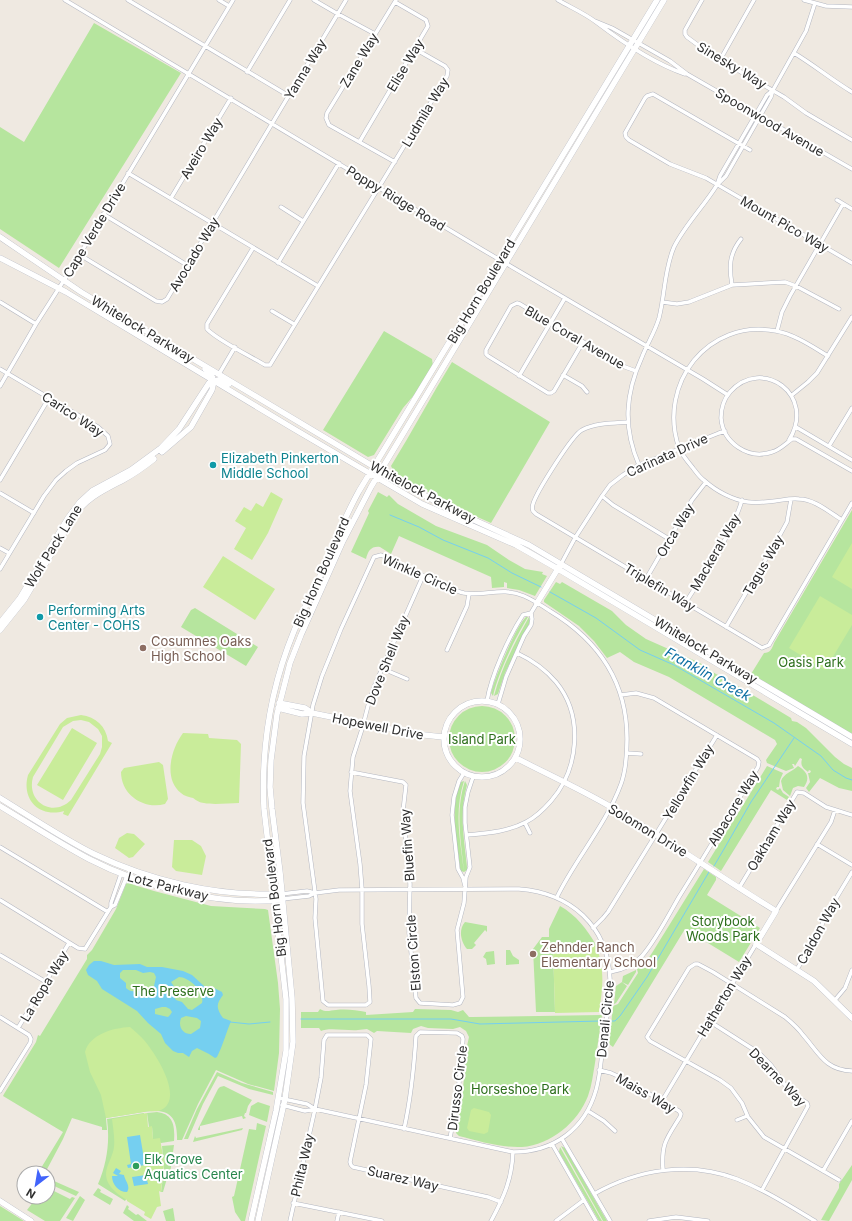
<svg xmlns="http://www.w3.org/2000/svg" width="852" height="1221" viewBox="0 0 852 1221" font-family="Inter,sans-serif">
<rect width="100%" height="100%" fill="#efe9e1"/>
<path fill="#b6e59e" d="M94,23l87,50 -122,195 -59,-39v-102l24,15z
M384,331l48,28 1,7 -18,28 -12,14 -29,47 -6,2 -45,-27z
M452,362l98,60 -59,101 -34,-15 -40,-22 -23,-14 -3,-6c21,-34 40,-70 61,-104z
M378,492l9,5 2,-2 9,9 38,22 51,19 22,15 16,9 18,3 -1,2 5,2 -12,20 -16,-6 -12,-2v-5l-3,-1v5l-12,1 -1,-11 -92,-41 -8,18 -11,-7c-9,-1 -12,4 -14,12l-15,-7 18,-39 -1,-2z
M852,510v224l-101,-60 13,-21c6,0 8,-4 10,-10z
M556,582l4,2 2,-2 50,29 14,14 20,14 54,24 16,11 15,8 60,36 1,3 5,1 9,6 29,29 9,7 8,4v23l-13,-3 -19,-10 -11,14 -3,-4 4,-6 -2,-9h2l1,-2 -2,-1 -1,2c-5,-4 -8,-6 -6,-13l-2,-1 -5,8 -1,-2h-2l2,4 -8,3 -19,-8 -1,-3 11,-16 -2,-4 -106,-63 -35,-15 -14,-10 -13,6 -13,-17 -15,-15 -35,-24v-2z
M195,608l63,39 -12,19 -65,-39 10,-17z
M526,617h2c-13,21 -30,56 -35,79l-2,-3c3,-14 26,-69 35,-76z
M529,617l1,5 -25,51 -7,21 -4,2c7,-27 21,-54 35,-79z
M449 739a33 33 0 1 1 66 0a33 33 0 1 1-66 0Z
M767,766l16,7 -3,7 -1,7h-2l-1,2 2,1 2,-2 3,5 6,4 -2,3 -16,-10 -50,81 -13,-9z
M798,766c8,5 13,11 6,21l-6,-1 -5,2 -3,8 -7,-6 -2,-9c3,-8 11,-9 17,-15z
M464,781c-10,31 -4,58 0,91l-3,-1 -1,-3c-3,-28 -11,-60 1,-86z
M465,781l2,4c-8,29 -3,52 0,82v3l-3,2c-3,-32 -9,-60 1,-91z
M704,869l12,8v3l-9,15 53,33 -21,34 -54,-33 -72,118 -4,-3 4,-38 5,-2 20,-31 -1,-4 8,-6 7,-10z
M130,882l4,3 20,6 57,15 54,3 3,1 10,73 2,26 -1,44 -5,38 -26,-7 -32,-14 -18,34 -16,36h-5c1,-30 -14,-32 -40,-27 -10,2 -20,3 -31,5l1,12h-5v-3l-30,-9 -9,21 -18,34h-7l25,-41 -60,-36 1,-2 32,-52 2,-7 2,1 47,-77v-4l5,-5 24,-41 10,-25z
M560,906c16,9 27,23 36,39l-43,2 2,65h-19l-3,-63 9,-12h7v-8z
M465,922l22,4v6l-2,-2 -11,13 2,2 -4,4h-5c-6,-7 -9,-19 -2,-27z
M506,950h4l3,6 6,4v4l-13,1z
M494,951l1,13 -8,1 -1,-6 -3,-2 3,-5z
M636,970v2l-8,13 -6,-3 1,-6z
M622,982l5,4 -11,17 -2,1 2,-18z
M320,1009c7,4 10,1 16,1 10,-1 20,0 30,2v3l47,-3 2,-3 36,1 7,2 5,-2 6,7h3l130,-2c-2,16 -5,32 -7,48 -2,11 -3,22 -7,33 -10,26 -37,49 -66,51 -21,1 -43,-6 -63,-11l-3,-3 6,-34 5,-53 2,-9 -3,-6 -6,-4 -7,2 -25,-1 -7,-2 -8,3 -2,4 -34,-2 -3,2 -7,-4c-3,0 -6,1 -9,1 -10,1 -30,-3 -37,1l-2,-3h-18v-16h17z
M217,1072l25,11 31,9v3l-24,-6 -31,-13 -15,28 -15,35h-4l13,-30z
M224,1086l28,14 -4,6 -2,7h-1l-1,3 2,2 -3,1 -1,-3 -42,10v4h-2v-1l20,-40 2,-2z
M258,1102l12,4 -3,16 -18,-7 2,-9z
M157,1112c17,2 18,15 17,29l-13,2 -8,-4 -1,-12h-3l-2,-14z
M144,1113l-16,83 -3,5 -27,-17c9,-21 12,-42 9,-65z
M257,1123l9,3 -21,95h-4l-6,-9 -3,-15 2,-1 15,-67 7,1z
M243,1128l-1,2 -49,12 2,-6 1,2z
M174,1145l-4,29 -2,1 -5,17h-2l3,-22 -2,-24z
M561,1146l4,2 42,73h-4z
M560,1147l42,74h-3l-40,-69z
M852,1165v15l-23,41 -8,-1 18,-32v-4z
M54,1181l25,11 -3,4 -24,-11z
M48,1188l22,11 2,-2 3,1 -15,23h-15l-18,-11 10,-13h11z
M98,1188l3,2 -1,2 13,7 -3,6 -17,-10z
M80,1196l5,4 -12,21 -7,-3z
M127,1205l2,2 -1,2 8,6 2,-1 9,7h-13l-11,-8z
M0,1206l24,15h-24z
M173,1208l2,13h-9l-3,-10z"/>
<path fill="#c9ec9a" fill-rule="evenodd" d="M271,492l12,7 -15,34 -16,27 -18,-11 12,-21 -11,-7 9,-14 7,4 5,-8 7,4z
M852,543v46l-20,-12z
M223,556l52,33 -20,31 -52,-33z
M820,596l32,19v10l-27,45 -36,-22z
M81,715c15,2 25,11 27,26l4,2 -44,73 -5,-2 1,-3c-24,7 -43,-11 -36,-36l32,-51 7,-6zM81,720l8,2 9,7 4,7v11l-2,7 -29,46c-18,18 -45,2 -38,-23l30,-50 10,-6z
M72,728l25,15 -34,57 -26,-15z
M183,733l25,1 1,4 28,2 4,4 -2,59c-10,0 -25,2 -35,0 -4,0 -8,-3 -11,-5 -4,-1 -9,-2 -12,-5 -18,-14 -10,-44 2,-60z
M159,762l4,3 5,34 -3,5c-21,6 -44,-9 -44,-32l3,-4z
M127,833l7,1 11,10 -12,13 -4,1 -14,-10 4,-10z
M174,840h18l9,6 5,10 -4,19 -26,-4 -4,-4z
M596,945c9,25 7,42 3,67l-44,1 -2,-67z
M130,1027c5,4 10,9 14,13 11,13 41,58 17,70 -3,2 -8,1 -12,1 -14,2 -28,5 -43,7l-5,-23 -11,-23 -5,-20c5,-18 28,-24 45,-25z
M474,1108l15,4 2,3 -3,17 -4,2 -15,-3 -2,-3 4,-18z
M147,1113l1,14 4,-1 1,13 7,-1 4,25 -3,29 -2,-1 2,15 -4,1 -6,12 -7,-4 1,-3 -18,-11v-1c-10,-6 -25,-17 -20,-32 2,-7 6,-13 7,-21 1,-9 -1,-19 -2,-28z"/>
<path fill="#75cff0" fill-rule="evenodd" d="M94,961h7l13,4 26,-1 7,3h15l21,4 9,4 12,11 10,2 8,4 1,3c-7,9 -7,13 0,23l8,3c-5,12 -8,24 -14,36l-2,1 -6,-4 -12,-6 -5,3 -3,6 -6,-4h-5l-5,-2 -8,-8 -4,-9 -13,-11 -11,-12 -35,-22 -5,-8 -9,-6 -2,-5 3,-5zM123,970h13l7,3 7,-1 4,1 2,4 -2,9c-6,4 -22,9 -28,2v-5l-6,-5v-5zM179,977c10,0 26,15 23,26l-10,7 -4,-1 -6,-7 -6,-2 -2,-3 1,-9 -4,-6zM162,1007h4l4,2 2,3 -2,3 -2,2 -13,-3v-5zM186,1016l11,2 4,3 -1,7 -9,6c-9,0 -13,-8 -10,-16z
M140,1135l5,30 -17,3 -1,-3 4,-1 -4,-27z
M116,1168l5,3 -2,3 5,1c1,6 7,11 3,17 -9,0 -15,-8 -15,-16h6l-5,-3z
M146,1175l2,9 -14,2 -2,-9z"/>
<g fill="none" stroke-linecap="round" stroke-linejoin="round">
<path stroke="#75cff0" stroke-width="1" d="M390,515l29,12 24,13 45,18 24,15 29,14
M550,592l46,26 44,32 34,15 100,58 47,33 12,14 13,8 6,2
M714,866l10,-17 27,-47 43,-64
M301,1019h150l29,5 121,-3
M612,1021h3l5,-5 27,-39 62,-105
M230,1022l19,2 21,-2"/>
<defs>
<path id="street" d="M65,0l418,250 220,129 25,16
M128,0l161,96
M219,0l10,6
M314,0l24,14 37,20
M558,0c12,7 26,13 38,22 25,19 59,42 89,52
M702,0l-17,30v4l2,3 23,17 74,43 22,16 46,27
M804,0l22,6 26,1
M595,21l17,7 58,33 17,13 165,95
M794,53c20,12 38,27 58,39
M720,60l34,-60
M247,72l43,-72
M360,141l68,-115 -2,-6 -31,-18
M750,150l-97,-56 -6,2 -2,2 -20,35 1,4 3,3 41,24 36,14 146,85
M395,162l-66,-37 -3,-7 1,-5 69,-113
M128,173l190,113
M718,184l8,-8 45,-79 2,-7 33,-59 9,-28
M171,198l60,-100
M837,200l15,9
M281,207l22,14
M103,214l84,51
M253,248l-46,76v5c10,11 43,27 58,36h5l177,-289 1,-6 -3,-4 -30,-17
M80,255l76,46 6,1 5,-3 179,-299
M278,263l61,-100
M732,285c-3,-18 -3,-31 9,-46
M0,302l36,22
M662,302l15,2 12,-2 43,-17 53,-3 11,4 43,23
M272,311l22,13
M777,331l5,-19 8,-16 53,-92
M583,342l-29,49 -3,2h-3l-60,-37 -2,-2v-4l25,-44 6,-3 3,1 105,63 11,4
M828,356c-15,-9 -34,-22 -52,-25 -68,-13 -119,53 -97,117 3,7 9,14 14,20 3,4 7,10 12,13 11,10 28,19 43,21 8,1 19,0 27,-1 8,-1 16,-3 24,-2 15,0 30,13 43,21
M0,369l98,58 10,9 2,8 -5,6 -28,13 -11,8 -10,9 -12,16 -44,73
M219,374l16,-27
M563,375l19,11 5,6
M519,376l46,-78
M0,386l36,-62 32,-50 165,-274
M792,395l16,-13 9,-9 35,-56
M627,422c-14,1 -32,1 -45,8 -10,5 -46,63 -49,74 -1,4 -1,3 0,7l3,3 226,134 7,-3 83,-142
M796,427l56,33
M789,440c28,-45 -27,-84 -59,-48 -6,7 -9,16 -9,26 2,25 27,42 51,34 8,-2 13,-8 20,-13h4l56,32
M829,446l23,-38
M639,465c-16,-37 -14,-71 3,-108 5,-13 13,-25 17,-39 6,-23 5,-48 15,-71 11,-22 30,-41 43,-62l3,-9 47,-81 6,-5
M0,480l49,-82
M0,493l34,20
M602,496l11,9 56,34
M0,548l9,5
M561,564l14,-26 27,-42 8,-11 13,-10 16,-10 80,-32 6,-2
M423,576l-49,111 -5,15 -7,27 -9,28 -3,34 10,73 2,25v35l7,62 1,16 -4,3h-38l-5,-4 -8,-83 1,-19 -13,-96 1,-47 9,-51 9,-29 19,-47 33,-72 7,-2c19,9 38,19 58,28 8,3 16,8 25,10 21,4 37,-7 60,3 9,4 17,9 26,15 48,29 77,71 77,128 0,15 -1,31 -6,45 -15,41 -45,74 -64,113
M646,579l46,-79 14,-18
M686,602c20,-32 45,-65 56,-102
M531,613l6,-10
M726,627l55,-94 6,-11 4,-23
M447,650l20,-44 2,-12
M381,668l26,11
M487,701c4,-25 22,-65 36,-86l8,-2
M498,704l8,-27 18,-41 7,-11 1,-6 -1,-6
M627,753l14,1
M351,772l52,10 3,3 -3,26 7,73 -1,49 7,65 4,5 33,2 7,-2 3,-6 -6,-67 7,-27 2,-26 4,-10 -5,-44v-16l3,-15 5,-15
M464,773l-5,8 -5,16 -2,18 6,54 5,9 2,8
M525,823l5,10
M467,835c20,-2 40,-3 59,-13 10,-5 18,-13 25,-21 28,-32 33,-85 5,-119 -11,-13 -24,-22 -39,-29
M817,844l35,21
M0,847l108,65
M739,888l58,-96 7,1 22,14 26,8
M281,894l26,-3 8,2
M282,899l27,-3 6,-3 24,-3 180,-1c51,4 89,36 91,90 1,18 -3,37 -6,54 -2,19 -3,39 -8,57 -11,39 -42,62 -83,62l-198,-43 -10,2 -23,-6
M0,900l78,48 7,1 26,-42 4,-2 12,-29
M111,907v-4l10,-29
M776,911l55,-89 4,-12
M593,928l10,-10 5,-6 109,-177
M0,955l46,27
M797,969l19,-30 10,-24 26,-43
M610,972c12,-2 23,-6 32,-16 14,-16 26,-40 37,-59 27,-43 53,-87 79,-130l1,-5 -2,-3 -103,-61 -18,-5 -15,2
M835,1000l10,-12 7,-18
M0,1017l29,18 2,4 -1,4 -30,48
M709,1021l50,32 12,12 19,27 17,11 1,3 -46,84
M18,1028l51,-85
M599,1070l12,3 11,5 57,33 2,3 -1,3c-13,21 -19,26 -17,53
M279,1098l28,6 8,5
M662,1101l94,-157
M588,1111l16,10 11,10
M737,1120l10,-4
M404,1129c7,-31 10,-62 12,-93l4,-4 37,1 5,3 1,3c-2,34 -6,66 -13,99
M562,1139l48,82
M552,1144l44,77
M823,1171l29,-50
M839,1180l-75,-43 -16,-20 -6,-14 -11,-15 -11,-8 -70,-39 -3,-4 42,-69 6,-4h3l15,8 72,45c6,5 13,11 18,18 16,18 22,35 49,36
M594,1194c44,-25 96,-33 143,-15 28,11 53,27 78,42
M293,1203l89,18
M290,1221l25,-112 6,-31 3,-38 3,-5h40l4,4 -5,46 -16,77 1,3 2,2 135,30 13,5
M337,1221l2,-9
M491,1221c13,-24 21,-42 22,-69
M556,1221l28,-21
M649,1221l27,-4 32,4"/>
<path id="secondary" d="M0,237l81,55 320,191 51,27 77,35 323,192
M0,258l66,34 228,137 128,75 94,41 42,24 294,175
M162,452l29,-25 21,-37 2,-9 -3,-7 -6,-5
M537,603l22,-36
M0,623l20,-25 48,-80 12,-16 12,-11 39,-21 30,-22 18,-19 30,-46 9,-3 11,4
M0,630l24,-30 49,-83c13,-19 31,-27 50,-37 11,-6 21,-13 31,-21
M444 739a38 38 0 1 1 76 0a38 38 0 1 1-76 0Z
M279,703l26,5 7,5
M278,708l24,6 10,-1 103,21 28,3
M516,758c31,16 64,31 95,49 56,32 109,70 165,104l-20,33 58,37 38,37
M0,798c31,19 62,40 94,56 56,27 121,42 183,40
M0,806c30,18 59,37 89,53 52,27 130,47 189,41
M0,1201l31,20
M251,1221l25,-110 10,-60v-52l-22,-190c-3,-60 7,-122 30,-178 8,-19 18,-38 27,-57 12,-28 23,-56 38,-83l298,-491
M258,1221l27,-122 8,-57 -1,-44 -12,-126 -8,-63 -2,-22 1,-27 6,-46 13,-51 11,-28 42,-94 28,-54 293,-487"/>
</defs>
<use href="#street" stroke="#b4b7c1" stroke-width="4.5"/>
<use href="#secondary" stroke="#b4b7c1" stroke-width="6"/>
<use href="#street" stroke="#fff" stroke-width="3.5"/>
<use href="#secondary" stroke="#fff" stroke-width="5.5"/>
</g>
<g fill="#0f9aa8" stroke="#fff" stroke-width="1.5">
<circle cx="213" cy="465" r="4"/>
<circle cx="40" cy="617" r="4"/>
</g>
<g fill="#8d6e63" stroke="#fff" stroke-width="1.5">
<circle cx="143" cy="648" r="4"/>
<circle cx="533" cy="954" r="4"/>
</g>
<circle fill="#2e9e5b" stroke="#fff" stroke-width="1.5" cx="136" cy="1166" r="4"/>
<g text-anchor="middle" stroke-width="4" stroke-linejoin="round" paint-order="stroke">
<g font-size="13" fill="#2e2e2e" stroke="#fff">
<text transform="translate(359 60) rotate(-59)" y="5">Zane Way</text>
<text transform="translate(405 65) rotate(-59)" y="5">Elise Way</text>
<text transform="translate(732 65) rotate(31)" y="5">Sinesky Way</text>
<text transform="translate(305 69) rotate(-59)" y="5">Yanna Way</text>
<text transform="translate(425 112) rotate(-59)" y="5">Ludmila Way</text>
<text transform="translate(770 122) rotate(30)" y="5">Spoonwood Avenue</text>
<text transform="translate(201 148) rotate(-59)" y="5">Aveiro Way</text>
<text transform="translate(396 198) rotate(31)" y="5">Poppy Ridge Road</text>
<text transform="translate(785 224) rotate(30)" y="5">Mount Pico Way</text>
<text transform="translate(94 230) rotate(-59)" y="5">Cape Verde Drive</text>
<text transform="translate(194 254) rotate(-59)" y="5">Avocado Way</text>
<text transform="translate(481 291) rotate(-59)" y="5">Big Horn Boulevard</text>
<text transform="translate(143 329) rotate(31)" y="5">Whitelock Parkway</text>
<text transform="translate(575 337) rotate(30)" y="5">Blue Coral Avenue</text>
<text transform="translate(73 414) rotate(33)" y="5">Carico Way</text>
<text transform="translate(667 455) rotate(-24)" y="5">Carinata Drive</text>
<text transform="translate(423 492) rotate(28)" y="5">Whitelock Parkway</text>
<text transform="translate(675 530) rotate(-59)" y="5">Orca Way</text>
<text transform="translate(53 546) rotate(-58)" y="5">Wolf Pack Lane</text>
<text transform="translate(715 552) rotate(-60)" y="5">Mackeral Way</text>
<text transform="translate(763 565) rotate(-60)" y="5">Tagus Way</text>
<text transform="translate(321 572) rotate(-66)" y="5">Big Horn Boulevard</text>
<text transform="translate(420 574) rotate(24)" y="5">Winkle Circle</text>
<text transform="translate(660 587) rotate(31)" y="5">Triplefin Way</text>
<text transform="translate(706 650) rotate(31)" y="5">Whitelock Parkway</text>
<text transform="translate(387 660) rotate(-68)" y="5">Dove Shell Way</text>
<text transform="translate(378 726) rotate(11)" y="5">Hopewell Drive</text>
<text transform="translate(688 782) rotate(-59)" y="5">Yellowfin Way</text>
<text transform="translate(733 808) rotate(-59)" y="5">Albacore Way</text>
<text transform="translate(648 830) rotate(31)" y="5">Solomon Drive</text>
<text transform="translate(771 835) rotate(-59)" y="5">Oakham Way</text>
<text transform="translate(407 845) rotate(-94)" y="5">Bluefin Way</text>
<text transform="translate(168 886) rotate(14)" y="5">Lotz Parkway</text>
<text transform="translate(274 898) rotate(-97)" y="5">Big Horn Boulevard</text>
<text transform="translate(818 931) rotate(-61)" y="5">Caldon Way</text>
<text transform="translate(413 953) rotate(-94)" y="5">Elston Circle</text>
<text transform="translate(44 986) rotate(-59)" y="5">La Ropa Way</text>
<text transform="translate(724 996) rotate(-59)" y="5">Hatherton Way</text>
<text transform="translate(605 1019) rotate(-84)" y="5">Denali Circle</text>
<text transform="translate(778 1077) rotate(46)" y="5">Dearne Way</text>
<text transform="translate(457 1088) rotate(-83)" y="5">Dirusso Circle</text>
<text transform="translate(646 1093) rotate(30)" y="5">Maiss Way</text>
<text transform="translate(302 1165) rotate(-77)" y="5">Philta Way</text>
<text transform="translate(403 1178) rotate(13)" y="5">Suarez Way</text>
</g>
<g font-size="13" fill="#0d838f" stroke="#fff" text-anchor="start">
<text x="221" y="463">Elizabeth Pinkerton<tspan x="221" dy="15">Middle School</tspan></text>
<text x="48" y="615">Performing Arts<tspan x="48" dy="15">Center - COHS</tspan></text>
</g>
<g font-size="13" fill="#785e54" stroke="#fff" text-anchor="start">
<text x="151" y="646">Cosumnes Oaks<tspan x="151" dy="15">High School</tspan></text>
<text x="541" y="952">Zehnder Ranch<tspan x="541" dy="15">Elementary School</tspan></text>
</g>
<g font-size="13" fill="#2c6e1b" stroke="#fff">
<text x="811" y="667">Oasis Park</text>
<text x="482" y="744">Island Park</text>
<text x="723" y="926">Storybook<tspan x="723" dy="15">Woods Park</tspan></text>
<text x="173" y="996">The Preserve</text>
<text x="520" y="1094">Horseshoe Park</text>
</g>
<g font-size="13" fill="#27864d" stroke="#fff" text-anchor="start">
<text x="144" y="1164">Elk Grove<tspan x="144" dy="15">Aquatics Center</tspan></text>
</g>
<g font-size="14" font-style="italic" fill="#0d6fa3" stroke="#fff">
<text transform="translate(708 674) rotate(29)" y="5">Franklin Creek</text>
</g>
</g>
<g transform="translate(36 1185) rotate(211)"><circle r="19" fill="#ffffff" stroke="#ababab"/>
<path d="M0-3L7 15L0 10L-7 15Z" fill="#4264fb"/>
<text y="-6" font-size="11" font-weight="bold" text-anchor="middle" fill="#2e2e2e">N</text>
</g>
</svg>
